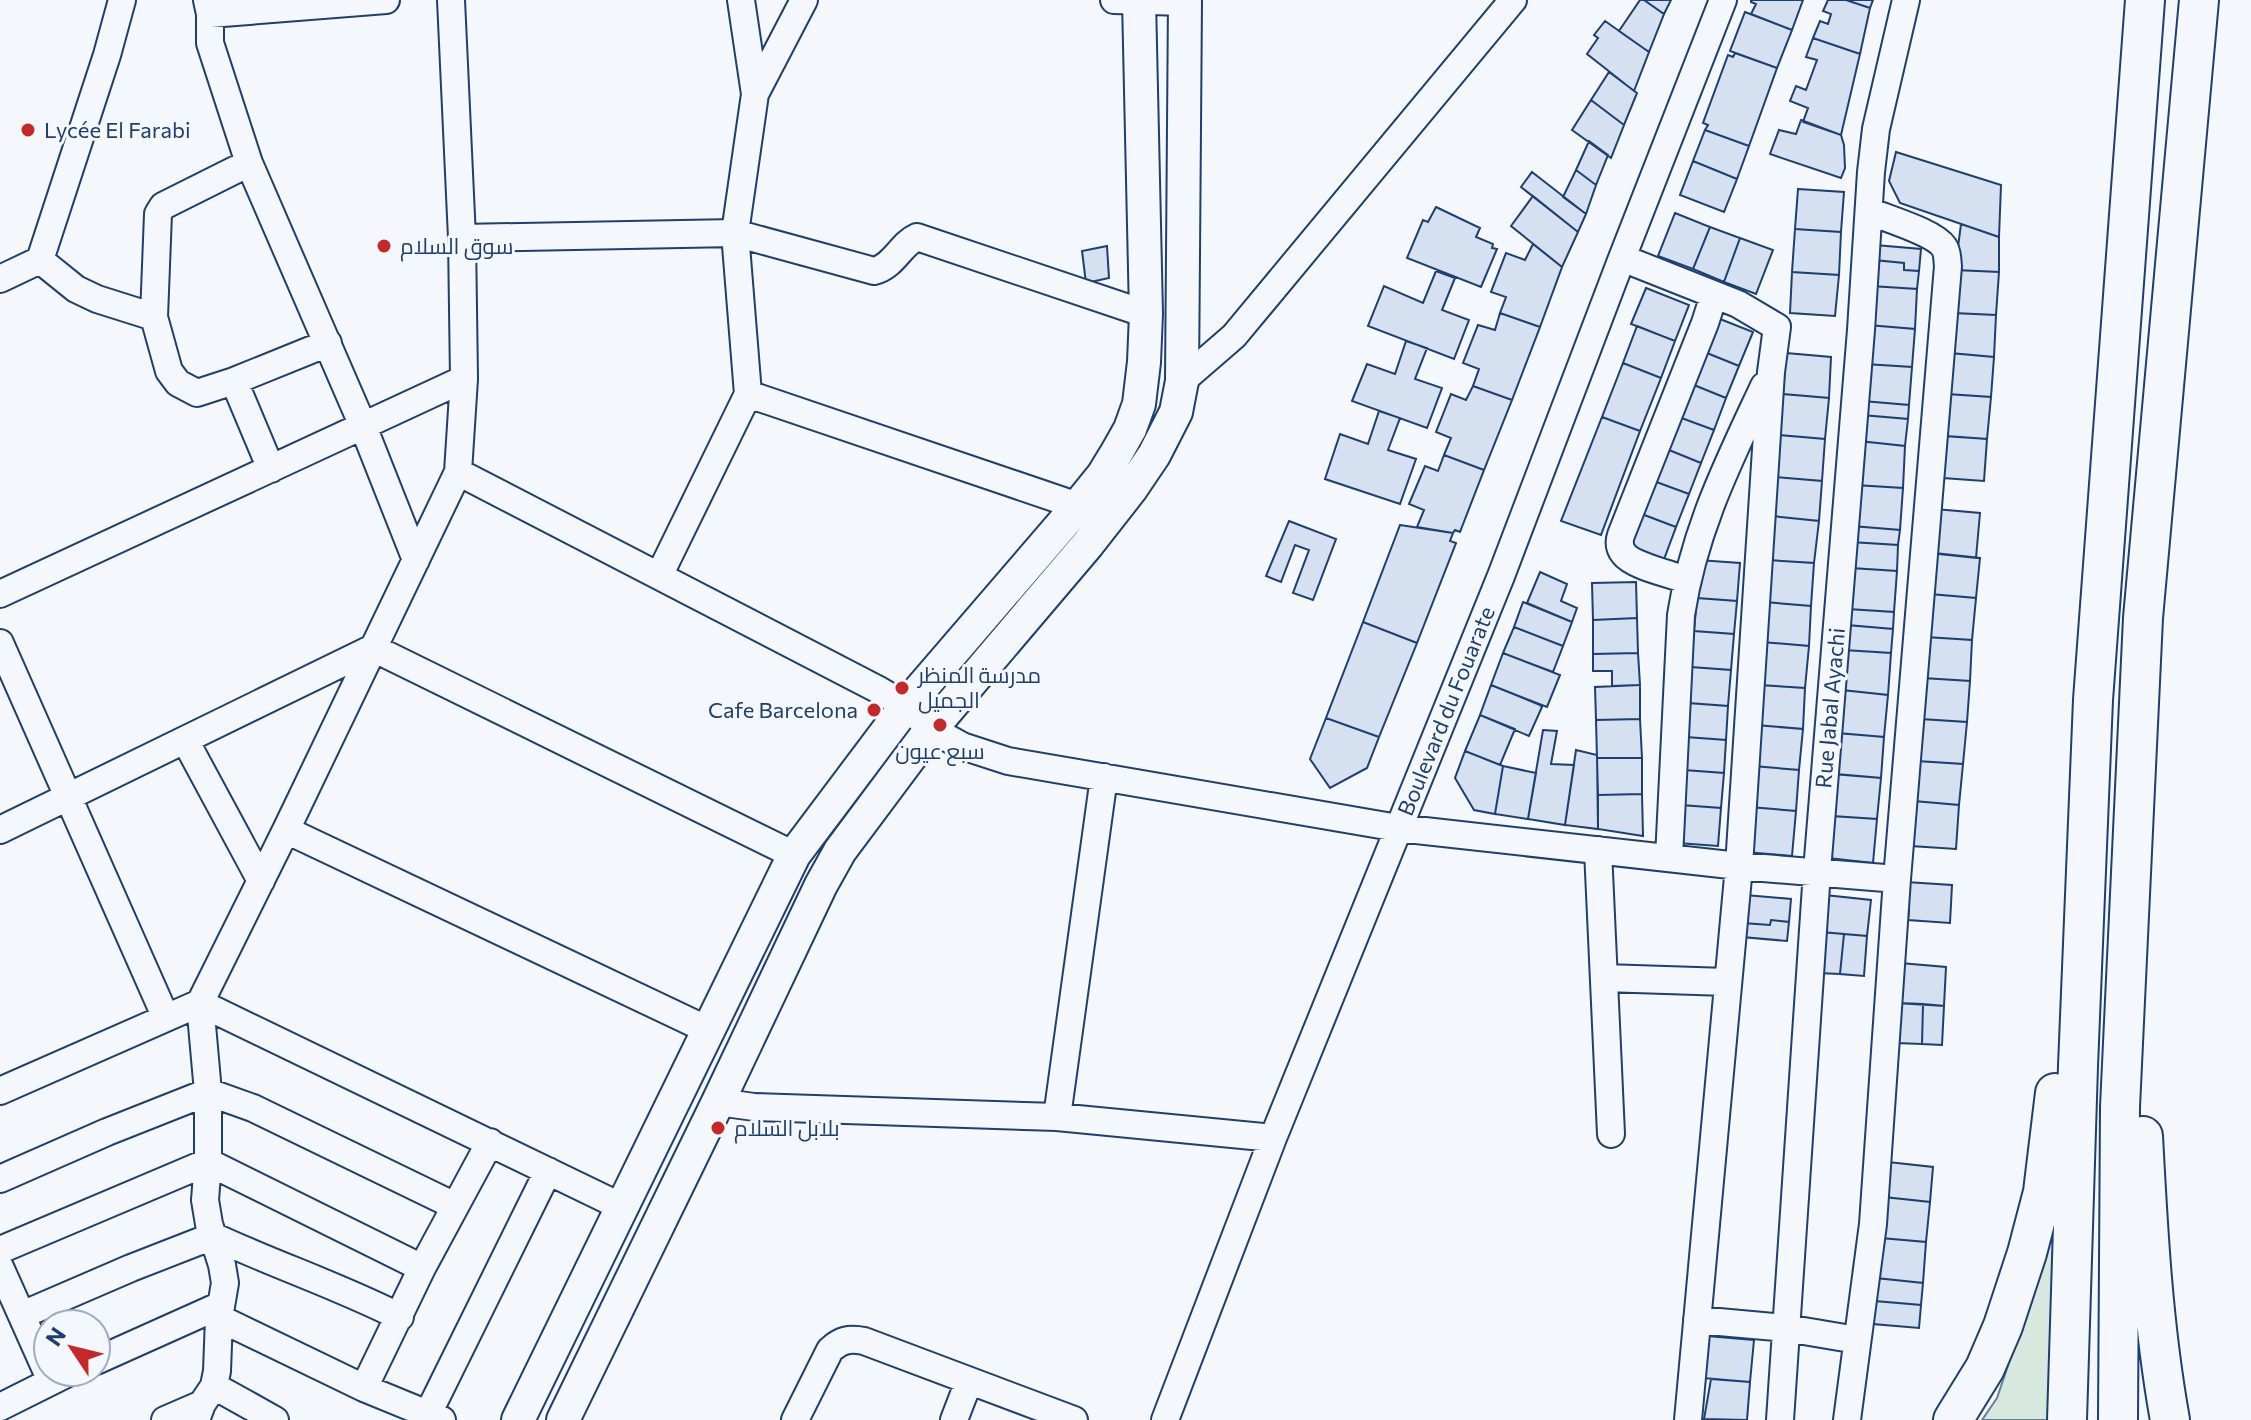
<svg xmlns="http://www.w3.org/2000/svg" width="2251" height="1420" viewBox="0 0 2251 1420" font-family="Commissioner,Cairo,sans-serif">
<rect width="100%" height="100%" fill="#f4f7fb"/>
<path fill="#d7e8df" stroke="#687fa3" stroke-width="2" d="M2061,1209l-9,211h-70l15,-22z"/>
<path fill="#d5e0f0" stroke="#1d3f73" stroke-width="2" d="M1640,0h4l20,14 -15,38 -30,-21z
M1644,0h27l-7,14z
M1751,0h52l-11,30 -41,-16 5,-10 -5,-2z
M1828,0h18l24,8 -10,46 -47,-16 7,-17 8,3 3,-10 -8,-3z
M1846,0h27l-3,8z
M1745,12l47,18 -15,38 -47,-17z
M1605,21l44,31 -15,39 -47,-37 11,-16 -4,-3z
M1813,38l47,16 -19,81 -38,-13 5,-14 -18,-7 6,-15 10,4 11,-30 -11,-3z
M1735,53l42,15 -28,78 -44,-16 3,-5 -5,-2 25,-68 5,2z
M1609,72l28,21 -13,32 -33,-25z
M1591,100l33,25 -13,33 -39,-28z
M1801,120l40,15 3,10 1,23 -4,10 -71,-24 9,-24 17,4z
M1705,130l44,16 -12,33 -44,-18z
M1589,141l19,14 -12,30 -20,-15z
M1896,152l105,33 -2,52 -99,-34 -11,-22z
M1693,161l44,18 -13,33 -44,-17z
M1576,170l20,15 -10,29 -23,-17z
M1532,172l54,42 -8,18 -57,-45z
M1798,189l46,3 -3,40 -46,-3z
M1533,196l45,36 -16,35 -51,-41z
M1436,207l44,21 -4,9 17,7 -1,4 5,1 -16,38 -74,-29 16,-38 5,2z
M1675,213l35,14 -17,42 -35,-13z
M1961,224l38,13v35l-44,-2z
M1710,227l30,11 -16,44 -31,-13z
M1795,229l46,3 -2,43 -47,-3z
M1740,238l33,12 -17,44 -32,-12z
M1533,244l29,23 -22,60 -40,-14 6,-16 -15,-5 15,-39 19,7z
M1875,245l46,4 -2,22 -15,-1v-7l-30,-3z
M1107,246l2,32 -23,5 -4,-32z
M1874,260l30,3v7l15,1 -2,18 -46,-3z
M1955,270l44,2 -3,43 -43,-2z
M1436,271l19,7 -13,32 27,10 -15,39 -86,-33 16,-40 39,17z
M1792,272l47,3 -4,41 -45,-3z
M1871,286l46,3 -2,40 -47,-4z
M1646,288l43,17 -14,36 -44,-17z
M1500,313l40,14 -28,73 -39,-14 6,-17 -16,-6 15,-38 17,5z
M1953,313l43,2 -2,42 -44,-4z
M1715,317l38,15 -14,34 -37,-15z
M1868,325l47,4 -3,38 -47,-3z
M1637,326l38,15 -14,37 -38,-15z
M1406,341l21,7 -12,31 27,9 -15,40 -75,-27 15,-37 28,10z
M1702,351l37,15 -13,32 -37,-15z
M1786,353l45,4 -2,41 -46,-4z
M1950,353l44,4 -3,40 -44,-3z
M1623,363l38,15 -21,53 -38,-14z
M1865,364l47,3 -3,38 -46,-4z
M1689,383l37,15 -12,32 -38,-14z
M1473,386l39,14 -28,70 -40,-15 7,-17 -15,-6 15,-38 15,6z
M1783,394l46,4 -4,41 -46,-4z
M1947,394l44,3 -4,42 -43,-3z
M1863,401l46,4 -1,14 -46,-4z
M1379,411l21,7 -12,32 28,9 -16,45 -75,-25 15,-45 28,10z
M1862,415l46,4 -3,27 -46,-5z
M1676,416l38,14 -13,33 -37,-15z
M1602,417l38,14 -39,104 -40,-14z
M1779,435l46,4 -3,42 -46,-4z
M1946,436l41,3 -3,42 -41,-3z
M1859,441l46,5 -2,42 -48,-3z
M1664,448l37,15 -12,31 -38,-14z
M1444,455l40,15 -24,62 -5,-2 -2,3 -36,-6 7,-17 -15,-6 16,-38 13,5z
M1776,477l46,4 -3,40 -47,-5z
M1651,480l38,14 -13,33 -37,-14z
M1855,485l48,3 -3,42 -48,-4z
M1935,509l45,4 -4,45 -46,-5z
M1639,513l37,14 -13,35 -37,-15z
M1772,516l47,5 -5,42 -46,-3z
M1289,521l47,18 -23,61 -20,-7 16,-43 -14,-5 -14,37 -15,-6z
M1400,525l53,8 -3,8 6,2 -39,100 -54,-21z
M1852,526l48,4 -2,15 -47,-3z
M1851,542l47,3 -1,26 -46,-3z
M1934,553l46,5 -4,40 -46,-4z
M1698,560l42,3 -3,38 -40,-3z
M1768,560l46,3 -3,43 -46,-4z
M1851,568l46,3 -3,41 -46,-3z
M1540,572l27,12 -6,17 16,7 -5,14 -45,-19z
M1636,582l1,36 -44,2 -1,-37z
M1930,594l46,4 -4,42 -46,-3z
M1697,598l40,3 -3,33 -40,-3z
M1523,602l49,20 -9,24 -49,-19z
M1765,602l46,4 -2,40 -47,-4z
M1848,609l46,3 -1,17 -46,-4z
M1637,618l1,35 -45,1v-34z
M1363,622l54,21 -38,94 -53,-19z
M1847,625l46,4 -2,24 -47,-3z
M1514,627l49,19 -10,26 -50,-19z
M1694,631l40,3 -3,36 -40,-3z
M1926,637l46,3 -2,41 -47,-3z
M1762,642l47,4 -4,42 -46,-3z
M1844,650l47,3 -3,42 -46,-5z
M1503,653l57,22 -13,32 -56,-22z
M1638,653l2,32 -28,1v-15h-19v-17z
M1691,667l40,3 -3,36 -40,-3z
M1923,678l47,3 -3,41 -46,-3z
M1491,685l49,20 2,2 -13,29 -49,-21z
M1640,685v34l-44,1 -1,-33z
M1759,685l46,3 -2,41 -47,-4z
M1842,690l46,5 -4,42 -47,-4z
M1688,703l40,3 -2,34 -40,-3z
M1480,715l35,14 -15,36 -35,-14z
M1326,718l53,19 -12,31 -37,20 -20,-29z
M1640,719l2,39h-45l-1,-38z
M1921,719l46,3 -4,42 -46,-3z
M1756,725l47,4 -4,41 -46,-4z
M1543,730l14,1 -6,33 23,1 -9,60 -37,-6z
M1837,733l47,4 -3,41 -48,-4z
M1686,737l40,3 -2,33 -40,-3z
M1576,750l21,5 1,74 -33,-4z
M1465,751l38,15 -8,48 -21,-4 -19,-32z
M1597,758h45v36l-44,1z
M1917,761l46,3 -4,41 -45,-4z
M1503,766l33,7 -8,46 -33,-5z
M1753,766l46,4 -3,41 -46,-4z
M1684,770l40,3 -3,35 -40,-3z
M1836,774l45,4 -4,41 -45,-3z
M1642,794l1,42 -45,-7v-34z
M1914,801l45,4 -3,44 -45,-3z
M1681,805l40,3 -3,38 -40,-3z
M1750,807l46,4 -4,45 -46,-4z
M1832,816l45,3 -4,44 -45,-5z
M1906,882l46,3 -2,38 -42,-3 1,-9 -4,-1z
M1745,895l46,4 -2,23 -18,-2 -1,5 -27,-2z
M1825,895l46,5 -4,36 -46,-4z
M1771,920l18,2 -2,19 -45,-4 1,-14 27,2z
M1821,932l23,2 -4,40 -22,-1z
M1844,934l23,2 -3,40 -24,-2z
M1900,963l46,4 -2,39 -47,-3z
M1897,1003l26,1 -1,40 -26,-1z
M1923,1004l21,2 -2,39 -20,-1z
M1888,1162l45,5 -3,35 -46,-5z
M1884,1197l46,5 -4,40 -45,-4z
M1881,1238l45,4 -3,41 -47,-5z
M1876,1278l47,5 -2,22 -46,-4z
M1875,1301l46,4 -2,23 -46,-4z
M1707,1336l47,4 -4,42 -47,-4z
M1711,1379l39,3 -3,38 -43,-1z"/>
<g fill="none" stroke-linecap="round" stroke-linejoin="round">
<defs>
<path id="minor" d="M207,0l3,14v29l39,120 114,263 53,134
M1114,0l71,2
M210,14l176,-14
M755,94l49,-94
M249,163l-86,43 -5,8 -4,103 15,54 9,12 19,10 37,-12 94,-38
M462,238l273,-5 139,38c19,-4 27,-27 43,-34l229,77
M1622,258l116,46 39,23 -6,45 -32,494 -51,554
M40,260l36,29 21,10 57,18
M0,279l40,-19 67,-205 15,-55
M234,381l37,88
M1182,381l52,-45 279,-336
M748,394l330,112
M458,472l419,217 29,17 25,23 31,17 46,15 390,67 341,38 158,13
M659,576l89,-182 -13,-161 20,-139 -14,-94
M1686,580c-15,-6 -53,-14 -62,-26 -5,-6 -5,-13 -3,-19l84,-212 9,-28
M0,594l464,-215
M0,643l166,375
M185,740l76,141
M0,830l373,-182 421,207
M286,830l422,200
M1598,850l13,284
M1669,858l12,-243c13,-85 47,-152 83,-229
M1604,978l123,4
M0,1091l200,-88 422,204
M718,1102l36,5 303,10 216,21
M1057,1117l47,-340
M0,1179l107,-47 101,-40 45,16 202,98
M0,1250l208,-88 214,106
M0,1267l51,114
M22,1315l109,-47 82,-32c62,29 126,50 187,81
M219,1318l145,70 78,32
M1697,1320l89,8 71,12
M96,1361l125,-56
M214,1386l61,34
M364,1388l58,-120 68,-126
M0,1407l70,-35
M165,1420l37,-16
M196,1420l6,-16 12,-18 3,-15 2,-53 6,-35 -3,-18 -13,-41 -4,-24 3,-38v-70l-8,-89 86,-173 172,-358 6,-93 -2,-141 -11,-238
M425,1420l123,-249
M795,1420l35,-70c11,-10 19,-12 34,-9l210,79
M954,1420l15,-39
M1165,1420l108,-282 228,-562 121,-318 101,-258
M1780,1420l37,-549 44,-541 10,-158 5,-43 30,-129
M1847,1420l26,-196 24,-345 51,-613c-1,-6 0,-13 -4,-19 -10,-15 -57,-28 -75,-36"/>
<path id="major" d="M518,1420l276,-565 112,-149 172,-200 25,-31 14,-23 13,-23 9,-25 5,-42 2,-48 -7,-314
M563,1420l155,-318 103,-217 19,-34 91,-122 157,-185 43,-55 23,-34 22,-43 6,-31 3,-381"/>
<path id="highway" d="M2143,1136c5,95 10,190 27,284
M1953,1420l32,-52 18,-42 24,-73 16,-61 12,-99
M2067,1420l11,-354 15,-366 52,-700
M2118,1420l2,-313 23,-489 56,-618"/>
</defs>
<use href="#minor" stroke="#1d3f73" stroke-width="30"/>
<use href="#major" stroke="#1d3f73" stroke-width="36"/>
<use href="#highway" stroke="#1d3f73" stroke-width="42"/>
<use href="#minor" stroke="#f4f7fb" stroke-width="26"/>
<use href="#major" stroke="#f4f7fb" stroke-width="32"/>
<use href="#highway" stroke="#f4f7fb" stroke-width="38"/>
</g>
<g fill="#c62828" stroke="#f4f7fb" stroke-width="3">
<circle cx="28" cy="130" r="8"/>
<circle cx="384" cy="246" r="8"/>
<circle cx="902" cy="688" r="8"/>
<circle cx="874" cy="710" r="8"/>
<circle cx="940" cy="725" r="8"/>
<circle cx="718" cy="1128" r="8"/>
</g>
<g text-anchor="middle" stroke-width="6" stroke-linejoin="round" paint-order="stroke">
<g font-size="22" fill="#1d3f73" stroke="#f4f7fb" text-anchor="start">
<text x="44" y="138">Lycée El Farabi</text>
<text x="400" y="254">سوق السلام</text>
<text x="918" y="683">مدرسة المنظر<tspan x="918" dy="25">الجميل</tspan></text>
<text x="858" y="718" text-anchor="end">Cafe Barcelona</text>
<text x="940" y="759" text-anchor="middle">سبع عيون</text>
<text x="734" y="1136">بلابل السلام</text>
</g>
<g font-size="22" fill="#1d3f73" stroke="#f4f7fb">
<text transform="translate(1830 708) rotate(-85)" y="8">Rue Jabal Ayachi</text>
<text transform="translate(1446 711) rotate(-68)" y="8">Boulevard du Fouarate</text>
</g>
</g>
<g transform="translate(72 1348) rotate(305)"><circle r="38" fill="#f4f7fb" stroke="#9eadc5" stroke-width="2"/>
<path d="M0-6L14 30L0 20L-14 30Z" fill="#c62828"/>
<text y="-12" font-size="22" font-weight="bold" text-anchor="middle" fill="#1d3f73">N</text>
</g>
</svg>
